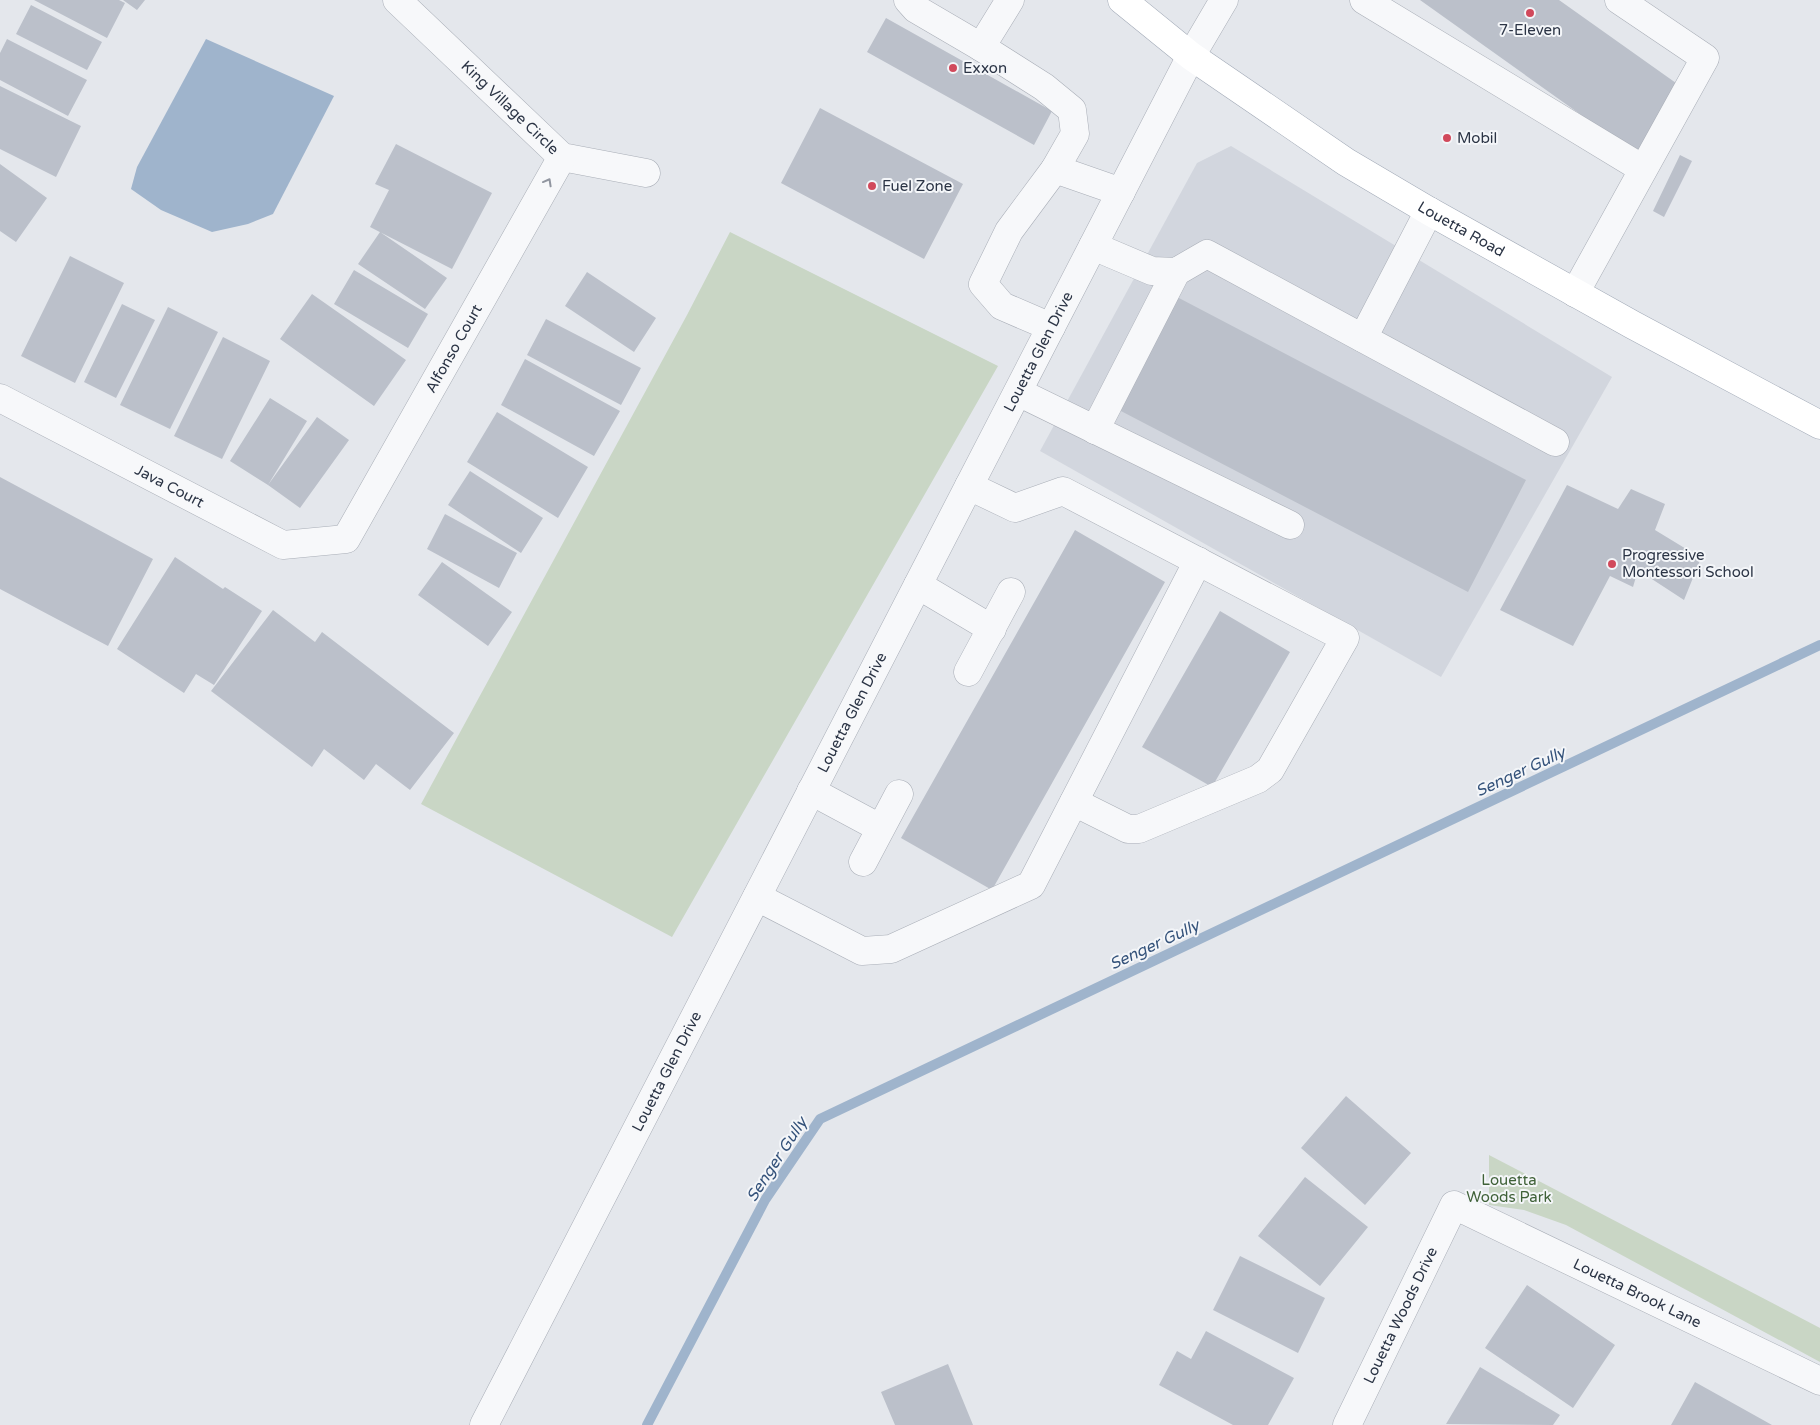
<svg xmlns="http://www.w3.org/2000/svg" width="1820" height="1425" viewBox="0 0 1820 1425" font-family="'Varela Round',sans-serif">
<rect width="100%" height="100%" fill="#e4e7ec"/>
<path fill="#d2d6de" d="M1231,146l381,231 -171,300 -401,-226 157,-288z"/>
<path fill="#c9d6c5" d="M730,232l268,134 -326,571 -251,-133 266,-489z
M1489,1155l331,173v34l-254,-137 -42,-15 -35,-5z"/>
<path fill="#9fb4cc" d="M206,39l128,57 -61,118 -25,10 -36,8 -51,-22 -30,-21 6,-22z"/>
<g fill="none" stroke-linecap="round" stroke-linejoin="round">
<path stroke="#9fb4cc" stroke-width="10" d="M647,1425l118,-225 55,-81 1000,-474"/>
</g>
<path fill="#bbc0ca" d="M34,0h85l6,3 -18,35z
M123,0h22l-8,10z
M1420,0h139l124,88 -47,66z
M31,5l71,37 -15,28 -71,-36z
M886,18l166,93 -18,34 -167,-93z
M7,39l80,41 -19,36 -68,-36v-27z
M0,86l81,40 -25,51 -56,-28z
M820,108l143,76 -39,75 -143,-76z
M396,144l96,49 -40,76 -82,-42 19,-37 -14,-6z
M1680,155l12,6 -28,56 -11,-6z
M0,164l47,34 -31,44 -16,-11z
M380,232l67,46 -22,31 -67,-45z
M70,256l54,27 -49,100 -54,-27z
M354,270l74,44 -20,34 -74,-44z
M587,272l69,46 -22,34 -69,-46z
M312,294l94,66 -32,46 -94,-67z
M1177,297l349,183 -58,112 -349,-182z
M122,304l33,16 -39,78 -32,-16z
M168,307l50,25 -48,97 -50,-24z
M546,319l95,49 -20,37 -94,-50z
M223,337l47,24 -48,98 -48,-23z
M525,359l95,52 -26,45 -93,-51z
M270,398l37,23 -39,64 -38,-24z
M497,412l91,55 -30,51 -91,-56z
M317,417l32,23 -49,68 -32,-23z
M470,471l73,47 -22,35 -73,-48z
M0,477l153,82 -45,87 -108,-57z
M1567,485l51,24 13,-20 34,15 -10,26 46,28 -17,42 -46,-30 -5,17 -23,-11 -37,70 -73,-36z
M445,514l72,39 -18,35 -72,-39z
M1075,530l90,52 -173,308 -91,-52z
M175,557l48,32 2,-2 37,24 -48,74 -18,-11 -12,19 -67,-44z
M442,562l70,50 -24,34 -70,-51z
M273,610l42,32 7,-10 132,101 -44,57 -34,-26 -12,16 -40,-31 -12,18 -101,-76z
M1220,611l70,41 -78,135 -70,-40z
M1346,1096l65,57 -46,52 -64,-57z
M1305,1177l63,50 -48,59 -62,-50z
M1240,1256l85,42 -27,55 -85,-43z
M1527,1285l88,60 -42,63 -88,-60z
M1206,1331l88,47 -26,47h-35l-74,-40 18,-34 14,8z
M948,1364l25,61h-78l-14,-33z
M1480,1367l80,48 -7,10 -107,-1z
M1695,1382l77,43h-101z"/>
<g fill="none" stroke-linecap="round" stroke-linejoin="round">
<defs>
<g id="minor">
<path id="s1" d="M397,0l165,157 84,16"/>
<path d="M908,0l8,9 65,38 29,-47"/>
<path d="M1364,0l279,169"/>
<path d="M981,47l63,40 28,23 3,24 -20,35"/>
<path d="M1093,246l59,25 24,1 31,-18 348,188"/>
<path d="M1575,293l130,-235 -86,-58"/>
<path d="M1051,327l-49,-21 -19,-22 26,-53 46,-62 66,23"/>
<path d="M1363,338l66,-127"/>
<path d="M1018,392l272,133"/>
<path id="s2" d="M0,398l283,147 63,-6 216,-382"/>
<path d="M1095,430l81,-158"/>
<path d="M969,486l46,22 48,-17 282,147 -75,132 -12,9 -119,50h-11l-54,-27"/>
<path d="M918,585l74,44"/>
<path d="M968,672l43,-80"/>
<path d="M811,791l69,37"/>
<path d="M863,862l36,-68"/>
<path d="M757,897l105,54 29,-2 140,-64 167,-324"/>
<path id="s3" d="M484,1425l707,-1369 33,-56"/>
<path id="s4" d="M1347,1425l107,-220 366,176"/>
</g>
<g id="major">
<path id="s5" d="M1122,0l69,56 155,106 83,49 204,114 187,100"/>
</g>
</defs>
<use href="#minor" stroke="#a9aeb7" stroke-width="29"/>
<use href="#major" stroke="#a3abb8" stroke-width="29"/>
<use href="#minor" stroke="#f7f8fa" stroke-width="28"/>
<use href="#major" stroke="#fff" stroke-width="28"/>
</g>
<defs><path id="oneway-chevron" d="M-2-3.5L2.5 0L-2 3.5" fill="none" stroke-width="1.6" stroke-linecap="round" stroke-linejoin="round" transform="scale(1.25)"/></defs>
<use stroke="#9196a0" href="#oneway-chevron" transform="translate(548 182) rotate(-61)"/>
<g fill="#d1495b" stroke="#f4f6f9" stroke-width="2">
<circle cx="1530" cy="13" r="5"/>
<circle cx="953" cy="68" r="5"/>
<circle cx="1447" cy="138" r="5"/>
<circle cx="872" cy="186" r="5"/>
<circle cx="1612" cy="564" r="5"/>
</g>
<g text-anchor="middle" stroke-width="4" stroke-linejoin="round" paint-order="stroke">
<g font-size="15" fill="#2b3445" stroke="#f4f6f9" text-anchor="start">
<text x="1530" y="35" text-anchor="middle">7-Eleven</text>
<text x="963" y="73">Exxon</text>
<text x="1457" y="143">Mobil</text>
<text x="882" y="191">Fuel Zone</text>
<text x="1622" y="560">Progressive<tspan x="1622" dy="17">Montessori School</tspan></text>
</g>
<g font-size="15" fill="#2b3445" stroke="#f4f6f9">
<text dy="5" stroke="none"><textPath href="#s1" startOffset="156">King Village Circle</textPath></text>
<text dy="5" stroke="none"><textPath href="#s5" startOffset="410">Louetta Road</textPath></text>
<text dy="5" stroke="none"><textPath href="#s2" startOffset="601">Alfonso Court</textPath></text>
<text dy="5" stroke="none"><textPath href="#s3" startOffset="1208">Louetta Glen Drive</textPath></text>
<text dy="5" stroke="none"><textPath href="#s2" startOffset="191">Java Court</textPath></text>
<text dy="5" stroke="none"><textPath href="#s3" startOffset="802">Louetta Glen Drive</textPath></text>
<text dy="5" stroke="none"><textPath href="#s3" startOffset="398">Louetta Glen Drive</textPath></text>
<text dy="5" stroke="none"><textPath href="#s4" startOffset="448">Louetta Brook Lane</textPath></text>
<text dy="5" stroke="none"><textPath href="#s4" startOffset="122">Louetta Woods Drive</textPath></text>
</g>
<g font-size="15" fill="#3f6138" stroke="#f4f6f9">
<text x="1509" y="1185">Louetta<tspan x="1509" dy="17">Woods Park</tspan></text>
</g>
<g font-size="16" font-style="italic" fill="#34527a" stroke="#f4f6f9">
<text transform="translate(1520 771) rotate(-25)" y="6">Senger Gully</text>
<text transform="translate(1154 944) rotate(-25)" y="6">Senger Gully</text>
<text transform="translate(776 1159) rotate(-57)" y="6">Senger Gully</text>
</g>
</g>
</svg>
